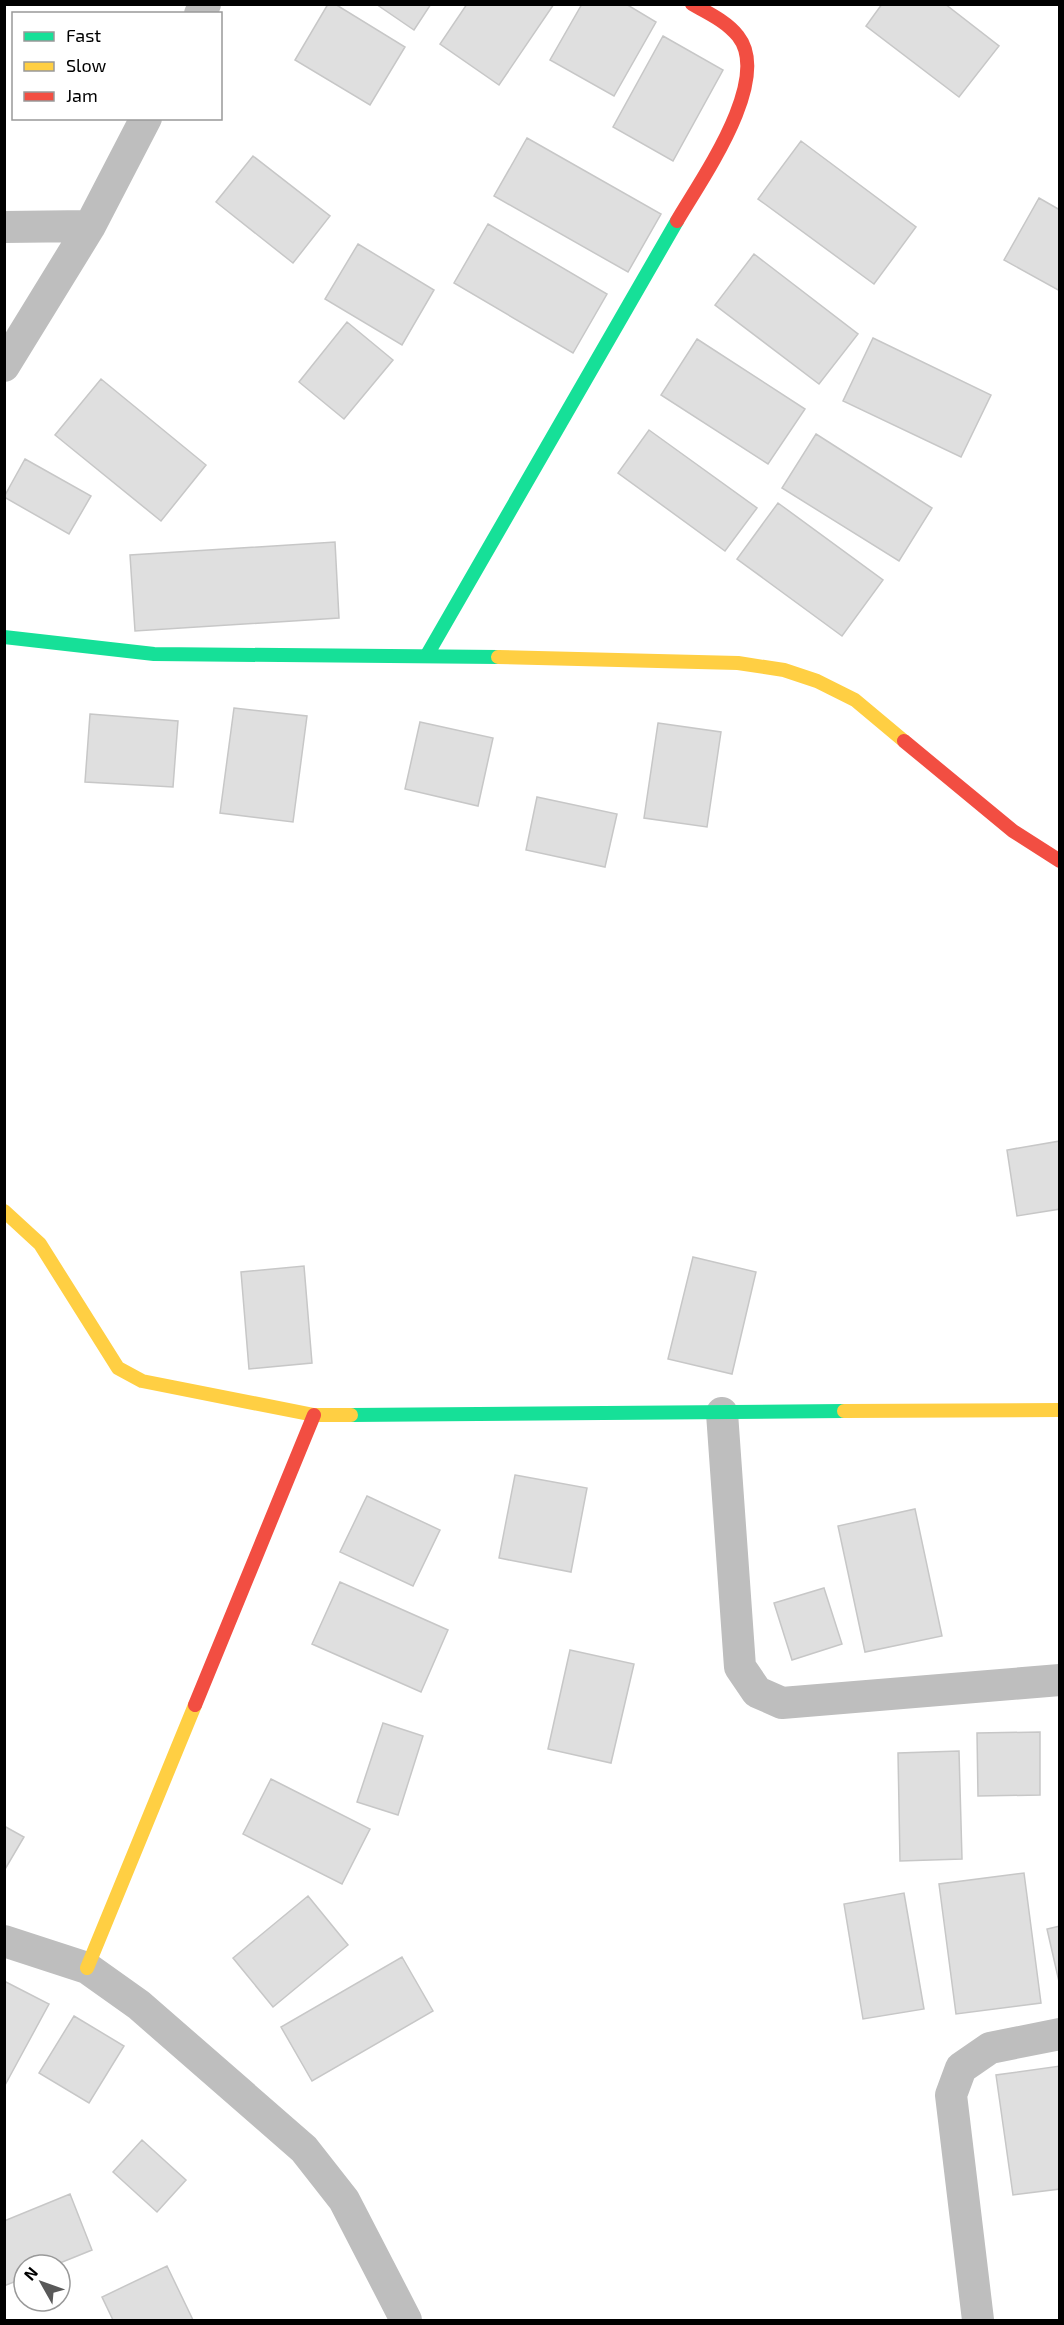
<svg xmlns="http://www.w3.org/2000/svg" width="1064" height="2325" viewBox="0 0 1064 2325" font-family="'Exo 2',sans-serif">
<rect width="100%" height="100%" fill="#fff"/>
<path fill="#dfdfdf" stroke="#c7c7c7" stroke-width="1.5" d="M328,4h7l70,43 -35,58 -75,-45z
M376,4h55l-17,26z
M467,4h87l-55,81 -59,-41z
M582,4h44l30,18 -42,74 -64,-36z
M882,4h63l54,42 -40,51 -93,-71z
M663,36l60,34 -50,91 -60,-34z
M527,138l134,76 -33,58 -134,-76z
M801,141l115,86 -42,57 -116,-85z
M253,156l77,60 -37,47 -77,-61z
M1039,198l21,12v81l-56,-31z
M488,224l119,70 -34,59 -119,-70z
M358,244l76,46 -32,55 -77,-46z
M754,254l104,80 -39,50 -104,-79z
M347,322l46,38 -49,59 -45,-37z
M873,338l118,57 -30,62 -118,-56z
M697,339l108,70 -37,55 -107,-69z
M101,379l105,86 -45,56 -106,-86z
M649,430l108,78 -32,43 -107,-78z
M816,434l116,74 -33,53 -117,-73z
M25,459l66,37 -22,38 -65,-37z
M778,503l105,77 -41,56 -105,-77z
M335,542l4,76 -204,13 -5,-76z
M234,708l73,8 -14,106 -73,-9z
M90,714l88,7 -5,66 -88,-5z
M420,722l73,16 -15,68 -73,-17z
M658,723l63,9 -14,95 -63,-9z
M537,797l80,17 -12,53 -79,-17z
M1060,1141v68l-43,7 -10,-66z
M693,1257l63,15 -24,102 -64,-15z
M304,1266l8,97 -63,6 -8,-97z
M515,1475l72,13 -16,84 -72,-14z
M367,1496l73,34 -27,56 -73,-34z
M915,1509l27,127 -77,16 -27,-126z
M340,1582l108,48 -27,62 -109,-48z
M824,1588l18,56 -50,16 -18,-57z
M570,1650l64,14 -23,99 -63,-14z
M383,1723l40,13 -25,79 -41,-13z
M1040,1732v63l-62,1 -1,-63z
M959,1751l3,108 -62,2 -2,-108z
M271,1779l99,50 -28,55 -99,-50z
M4,1826l20,11 -20,34z
M1024,1873l17,130 -85,11 -17,-130z
M904,1893l20,116 -61,10 -19,-115z
M308,1896l40,49 -75,62 -40,-49z
M1060,1926v60l-13,-57z
M402,1957l31,54 -121,70 -31,-54z
M4,1981l45,23 -45,83z
M74,2016l50,30 -35,57 -50,-30z
M1060,2066v123l-47,6 -17,-120z
M142,2140l44,40 -29,32 -44,-40z
M70,2194l22,56 -37,15h-31v13l-20,8v-65z
M167,2266l26,54h-80l-11,-23z"/>
<g fill="none" stroke-linecap="round" stroke-linejoin="round">
<path stroke="#bebebe" stroke-width="32" d="M200,14l5,-10
M4,227l86,-1
M4,366l86,-140 56,-108
M722,1413l18,254 17,25 25,11 278,-23
M4,1941l83,27 52,37 165,144 40,51 62,120
M978,2320l-27,-225 10,-27 29,-20 70,-14"/>
<path stroke="#16e098" stroke-width="14" d="M4,637l150,17 344,3
M427,655l250,-434
M351,1415l493,-4"/>
<path stroke="#ffcf43" stroke-width="14" d="M498,657l240,6 46,7 33,11 38,19 49,41
M4,1211l36,33 78,124 24,13 172,34h37
M844,1411l216,-1
M87,1968l108,-263"/>
<path stroke="#f24e42" stroke-width="14" d="M677,221c23,-40 96,-141 61,-185 -12,-15 -30,-23 -46,-32
M904,741l109,90 47,30
M195,1705l119,-290"/>
</g>
<rect width="1064" height="2325" fill="none" stroke="#000000" stroke-width="12"/>
<rect x="12" y="12" width="210" height="108" fill="#ffffff" stroke="#999999" stroke-width="1.5"/>
<rect x="24" y="32" width="30" height="9" fill="#16e098" stroke="#999999" stroke-width="1.5"/>
<text x="66" y="42" font-size="18" fill="#000000">Fast</text>
<rect x="24" y="62" width="30" height="9" fill="#ffcf43" stroke="#999999" stroke-width="1.5"/>
<text x="66" y="72" font-size="18" fill="#000000">Slow</text>
<rect x="24" y="92" width="30" height="9" fill="#f24e42" stroke="#999999" stroke-width="1.5"/>
<text x="66" y="102" font-size="18" fill="#000000">Jam</text>
<g transform="translate(42 2283) rotate(310)"><circle r="28" fill="#ffffff" stroke="#999999" stroke-width="1.5"/>
<path d="M0-4.5L10 22L0 15L-10 22Z" fill="#595959"/>
<text y="-9" font-size="16" font-weight="bold" text-anchor="middle" fill="#000000">N</text>
</g>
</svg>
